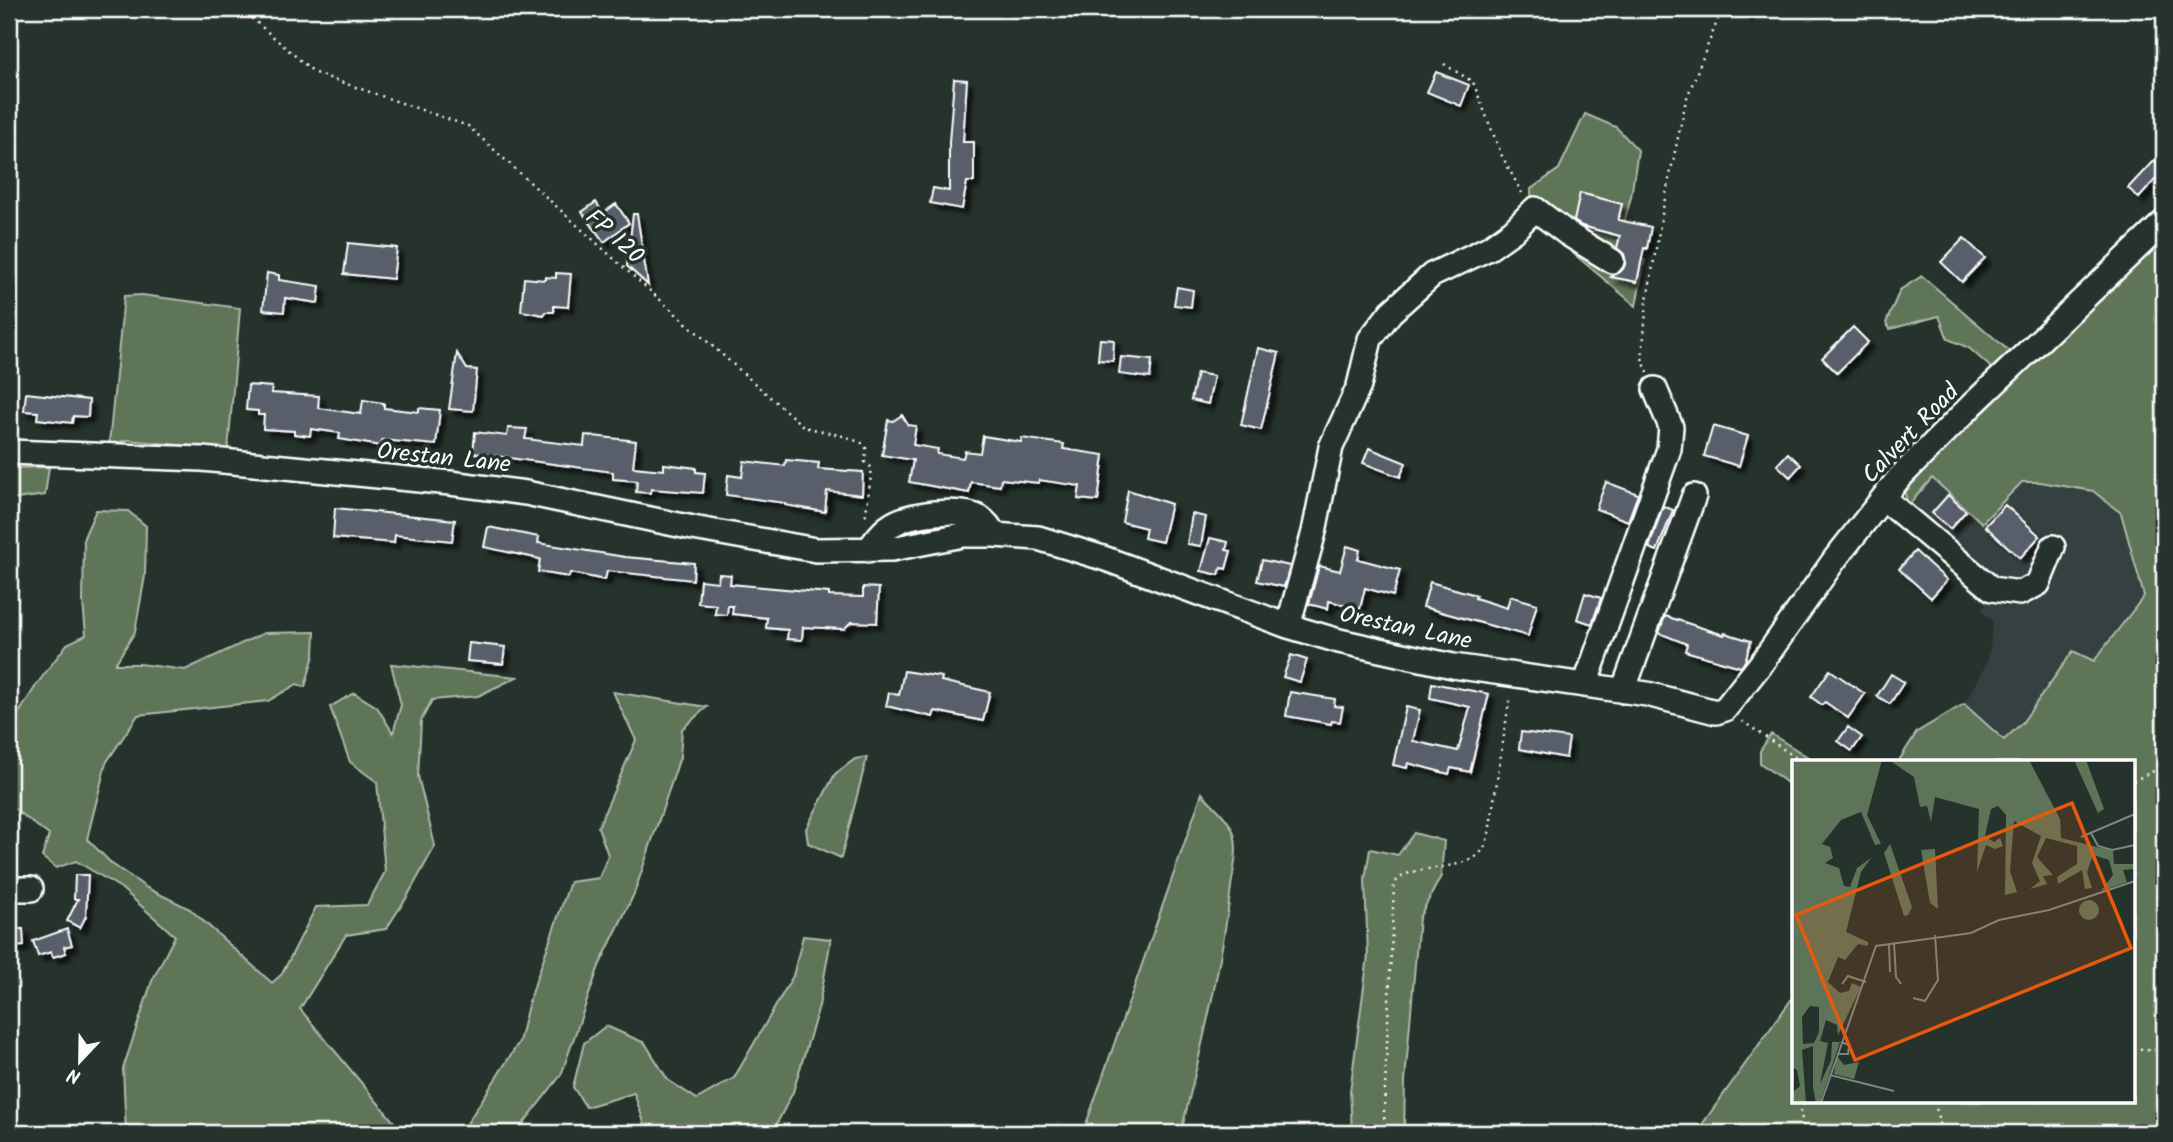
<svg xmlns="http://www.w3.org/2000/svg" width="2173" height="1142" viewBox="0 0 2173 1142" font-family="Kalam,sans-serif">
<defs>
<filter id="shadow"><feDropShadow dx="5.5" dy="5.5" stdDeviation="2" flood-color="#0009"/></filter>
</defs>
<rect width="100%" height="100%" fill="#26332d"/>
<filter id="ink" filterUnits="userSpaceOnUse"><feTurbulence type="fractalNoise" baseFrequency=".0143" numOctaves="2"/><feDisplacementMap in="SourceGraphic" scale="14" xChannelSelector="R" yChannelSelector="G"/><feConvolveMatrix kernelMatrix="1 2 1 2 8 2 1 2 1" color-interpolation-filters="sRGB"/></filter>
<g filter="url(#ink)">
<path fill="#354040" d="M1931,478l109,4 53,9 28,22 23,83 -50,66 -90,78 -40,-36 24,-43 5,-40 -12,-12 5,-5 -78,-73 -15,-7z"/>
<path fill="#5e7458" stroke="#aebaac" stroke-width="2" fill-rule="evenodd" d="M1585,114l31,13 22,23 -7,47 -15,55 29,8 -9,46 -104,-87 -1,-30 28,-20zM1581,194l41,10 -8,30 -41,-10zM1615,258l26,5 -4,19 -26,-5z
M2164,237v896h-468l97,-136v105h340v-340h-235l19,-30 47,-28 40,36 18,-17 51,-72 21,10 50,-65 -23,-83 -28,-22 -53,-9h-18l-40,41 -50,-45 -24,28 -3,-13c75,-95 170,-174 259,-256z
M1922,276l93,80 -18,17 -28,-25 -21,-9 -9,-23 -49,13 -4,-6 14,-33z
M142,295l98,13 -12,142 -100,-10 -19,4 15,-148z
M49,467l-4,28 -36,5v-32z
M96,510l32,1 18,15 -1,50 -10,56 -20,32h25l45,6 79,-37 51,-1 -1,23 -9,32 -8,-3 -29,17 -130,14 -32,48 -19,76 25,25 35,24 43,21 82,74 10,-9 34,-67 51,-2 18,-33 -8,-90 -27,-20 -20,-55 24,-14 23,14 16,26 8,-28 -10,-41 126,13 -39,19 -46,4 -11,21 -3,55 17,70 -28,51 -21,32 -40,6 -46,74 103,124h-277l-3,-64 29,-88 23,-45 -54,-48 -45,-27 -20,7 -14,-11 7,-22 -40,-30v-76l28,-45 30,-40 19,-9 -3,-33 1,-65z
M613,692l94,15 -25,22 -2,28 -46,137 -35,72 -38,109 -45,58h-55l58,-91 10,-41 41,-119 29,-4 9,-23 -10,-28 38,-87z
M1771,734l45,28h-23v25l-33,-24v-12z
M867,757l-26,101 -33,-15 -2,-14 29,-55 20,-15z
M1202,793c10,12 28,26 32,41 5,16 -1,37 -3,53 -10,84 -31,165 -50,246h-98z
M1414,833l30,8 -3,35 -22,42 -14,163 -1,52h-52l-2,-42 18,-135 -3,-77 5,-30 28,6z
M803,936l28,3 -12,67 -26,86 -21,41h-120l-5,-2 -13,-38 -48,14 -13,-20 11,-44 22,-17 39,17 23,37 29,19 37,-21 59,-102z"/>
<path fill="#595e6b" stroke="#fff" stroke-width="2" filter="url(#shadow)" d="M1436,72l33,13 -8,21 -34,-14z
M954,79l13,1 -4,62h11v40h-7l-5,27 -32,-6 3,-15 16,3v-49z
M2154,160l10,10 -25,28 -11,-10z
M1580,193l42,11 -4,16 33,7 -4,22 -3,-1 -7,34 -26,-5 12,-8 3,-7 -2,-8 -7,-6 3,-12 -38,-10 -8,-5z
M596,202l7,11 13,-9 13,19 -25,19 -22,-30z
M633,214h4l11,71 -21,-19z
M1964,238l21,20 -23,24 -21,-20z
M348,243l49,5 -4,31 -49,-5z
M267,273l12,2v5l41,6 -2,17 -33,-5 -1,14 -21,-2z
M556,273l15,1 -3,33 -14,-1v6h-9l-1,3 -23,-4 3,-33 21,2v-3l11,1z
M1177,287l16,3 -2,17 -17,-2z
M1853,327l15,15 -31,31 -15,-15z
M1100,339l14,1 -1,21 -15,-1z
M1258,348l21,5 -18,77 -20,-5z
M457,353l10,16 10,1 -4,41 -24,-2z
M1121,357l31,3 -2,18 -31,-4z
M1197,373l17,3 -6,28 -17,-4z
M248,385l24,2 -1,6 48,3 -1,12 43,6 2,-14 21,3v5l35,4v-4l21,2 -4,35 -54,-5 -1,6 -42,-7 1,-6 -29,-4 -1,7 -16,-2v-3l-31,-2 1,-14h-6v-4l-12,-1z
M26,393l63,7 -1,17 -15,-1 -1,7 -35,-4 1,-7 -14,-1z
M902,415l6,10 8,1 -3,19 25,4 -1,5 26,4 2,-7 15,2 3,-17 38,6 1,-4 42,6 -1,5 41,6 -6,46 -20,-2 2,-13 -41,-6 -1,3 -37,-4 -1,7 -29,-4 -2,11 -60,-11 4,-22 -31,-5 6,-35 5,1z
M1713,426l35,10 -9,30 -35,-10z
M508,428l19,1 -2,10 59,7 1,-11 51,6 -3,26 31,3v-6l32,4v4l9,1 -2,20 -52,-4 -1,4 -14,-1 1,-11 -24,-2v-7l-140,-19 2,-21 32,4z
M1369,448l37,15 -6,14 -37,-14z
M1788,453l13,12 -11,12 -13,-12z
M786,460l33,3 -1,6 45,3 -1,23 -35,-4 -2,21 -40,-7v-2l-59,-8 2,-20 14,2 2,-16 41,5z
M1606,482l32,12 -10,27 -32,-12z
M1128,490l43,14 -9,38 -18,-4 2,-10 -24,-6z
M1948,495l18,16 -16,18 -18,-16z
M2005,505l35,31 -20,22 -35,-32z
M1663,506l10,4 -16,41 -8,-3z
M335,508l120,12 -3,21 -57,-6 -1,8 -61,-5z
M1192,514l14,3 -5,29 -14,-2z
M488,527l51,10 -1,6 87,14 69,6 -1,17 -86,-9 -2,9 -35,-7 -1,4 -31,-5 2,-13 -56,-12z
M1210,538l18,4 -2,8 5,1 -5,18 -5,-1 -2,7 -18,-4z
M1347,546l13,4 -2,9 42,11 -7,26 -28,-8 -5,21 -31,-8 -1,8 -19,-5 10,-38 21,5z
M1915,551l32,29 -16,18 -32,-29z
M1262,560l28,6 -6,21 -27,-6z
M719,574l12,1 -1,9 99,9v3l34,1v-10l16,1 -2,35 -26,-1 -7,7 -41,-2 -1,13 -15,-1 1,-9 -22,-2 1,-10 -35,-4 1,-8h-5l-1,9 -12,-1 1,-9 -18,-2 2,-23 18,2z
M1430,582l46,13 -1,3 32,10 3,-12 27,8 -9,32 -105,-29z
M1585,593l16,5 -9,26 -15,-5z
M1665,616l59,19 1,-2 26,8 -6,20 -4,6 -56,-16 2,-7 -28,-11z
M469,643l36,4 -2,17 -36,-3z
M1291,655l16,5 -7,22 -17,-5z
M1830,670l35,24 -17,24 -23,-16 -3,3 -11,-8z
M904,671l38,6 -1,4 49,11 -7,29 -48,-10 -2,6 -47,-11 3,-13 10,2z
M1891,674l13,8 -14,22 -13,-8z
M1432,683l57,11 -19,78 -19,-4 -2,6 -41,-11 -1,5 -14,-3 13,-58 14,3 -7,31 45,10 12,-44 -40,-9z
M1290,692l45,7 -1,7 9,1 -3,15 -8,-1 -1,3 -45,-8z
M1848,727l14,10 -10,14 -14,-10z
M1521,732l48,6 -3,20 -47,-9z
M75,875h13l-2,41 -6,12 -13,-7 11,-22h-4z
M9,929h14l1,17 -15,1z
M67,929l5,16 -8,2 2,6 -13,4 -2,-5 -13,4 -5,-15z"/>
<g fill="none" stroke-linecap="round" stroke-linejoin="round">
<defs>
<path id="minor" d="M9,452l193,7 248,24 76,10 167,35 123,22 76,-1 71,-14h31l44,3 68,21 182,67 51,15 114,25 194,28 69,18 9,-3 38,-48 72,-102 64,-81 73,-73 192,-183
M1883,498l109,91 28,4 18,-9 15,-37
M868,550c7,-8 13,-19 22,-24 18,-13 71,-19 90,-8 7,4 10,10 14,17
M1288,626l26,-94 17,-85 28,-61 11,-47 21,-27 41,-37 57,-27 24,-17 22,-22 33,25 44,27
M1585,685l84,-236 2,-22 -16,-38
M1623,691l71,-195
M9,889h22"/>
</defs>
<use href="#minor" stroke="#fff" stroke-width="28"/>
<path stroke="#fff" stroke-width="2.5" stroke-dasharray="2 5" stroke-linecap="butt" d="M241,9l74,64 153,53 155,141 181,160 43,10 17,7 2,4 -1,14 7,6 -7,52
M1444,64l29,18 29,74 20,37
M1648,373l-6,-15 5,-58 17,-97 22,-103 36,-91
M1742,721l60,41
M2133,781l31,-15
M2133,1048l31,3
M1935,1102l6,31
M1385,1133l-1,-22 10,-226c12,-25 73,-9 90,-37 2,-4 4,-11 5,-15l21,-137
M1803,1133l-2,-22 3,-9"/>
<use href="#minor" stroke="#26332d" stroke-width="23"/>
</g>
</g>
<g text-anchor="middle" stroke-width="7" stroke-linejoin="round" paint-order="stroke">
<g font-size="24" fill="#fff" stroke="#26332d">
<text transform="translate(615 236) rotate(42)" y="8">FP 120</text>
<text transform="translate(1910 433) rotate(-46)" y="8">Calvert Road</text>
<text transform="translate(444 457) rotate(6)" y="8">Orestan Lane</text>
<text transform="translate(1406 627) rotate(12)" y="8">Orestan Lane</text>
</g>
</g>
<g transform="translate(1792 760)">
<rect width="343" height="343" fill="#26332d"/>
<path d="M0,0h90l-15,55 14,29 -6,1 -14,-33 -20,8 -19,24 8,3 3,11 -8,5 14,5 5,18 6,1 7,-19 14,-10 -10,14 -15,60 22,10v4l-10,-2 -13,16 -7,-3 -10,25 12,11 9,-2 3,-8 9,4 -23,48 -1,-10 -11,-5 -6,21 8,2 -8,41 11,-24 1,-18h8l-20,61h-4l-3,-15v-42l-11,4 4,53 -12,-1 -2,-9 8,-7 -3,-16 -5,-3zM18,246l9,1v25l-5,11 -11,1 -1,-27zM97,0h140l31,59 1,19 52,13 1,13h21v5l-12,1 4,12 -26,9 12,-16 -4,-15 -16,-5 -6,17 5,16 -7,1 -3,-19 -24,14 -1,-7 20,-13v-18l-31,-8 -9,19 16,18 -10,1 4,8 -17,5 10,-8 -8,-18 9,-27 -27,-15 -4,50 7,21 -12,3 1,-80 -8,-9 -7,3 -6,27 9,6 6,-4 3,8 -8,3 -9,-4 -9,27 2,-63 -44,-12 -4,25 -4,-16 -7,1 -6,-30zM282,0h12l18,49 -6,4zM98,84l22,63 -4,8 -4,1 -20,-63zM143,89l3,60 -8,-6 -9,-53zM287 150a10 10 0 1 1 20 0a10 10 0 1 1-20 0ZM45,296l7,9 15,-3 -5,17 -20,-5z" fill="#5e7458" fill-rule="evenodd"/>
<path fill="none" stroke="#7d8581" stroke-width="2" d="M299,73l7,13 14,4 23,-5M289,77l54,-23M102,183l2,34 5,7M97,184l1,28M50,224l6,-8 18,6M121,238l12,3 13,-21 -3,-45M45,294h11l1,-9 -8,-3M38,315l64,16M29,343l55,-157 95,-13 28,-13 50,-10 86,-29"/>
<path fill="#e8590c" fill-opacity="0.15" stroke="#e8590c" stroke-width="3.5" d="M280,43l59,145 -276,112 -59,-145z"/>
<rect width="343" height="343" fill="none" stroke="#fff" stroke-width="3.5"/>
</g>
<rect width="2173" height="1142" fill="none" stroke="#26332d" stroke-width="35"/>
<rect x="18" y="18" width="2138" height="1107" fill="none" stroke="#fff" stroke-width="2.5" filter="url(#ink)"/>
<g transform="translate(80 1061) rotate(202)" stroke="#26332d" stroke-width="5" paint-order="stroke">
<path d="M0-5L12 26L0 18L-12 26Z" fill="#ffffff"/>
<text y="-10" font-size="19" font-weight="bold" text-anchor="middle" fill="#ffffff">N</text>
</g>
</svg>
